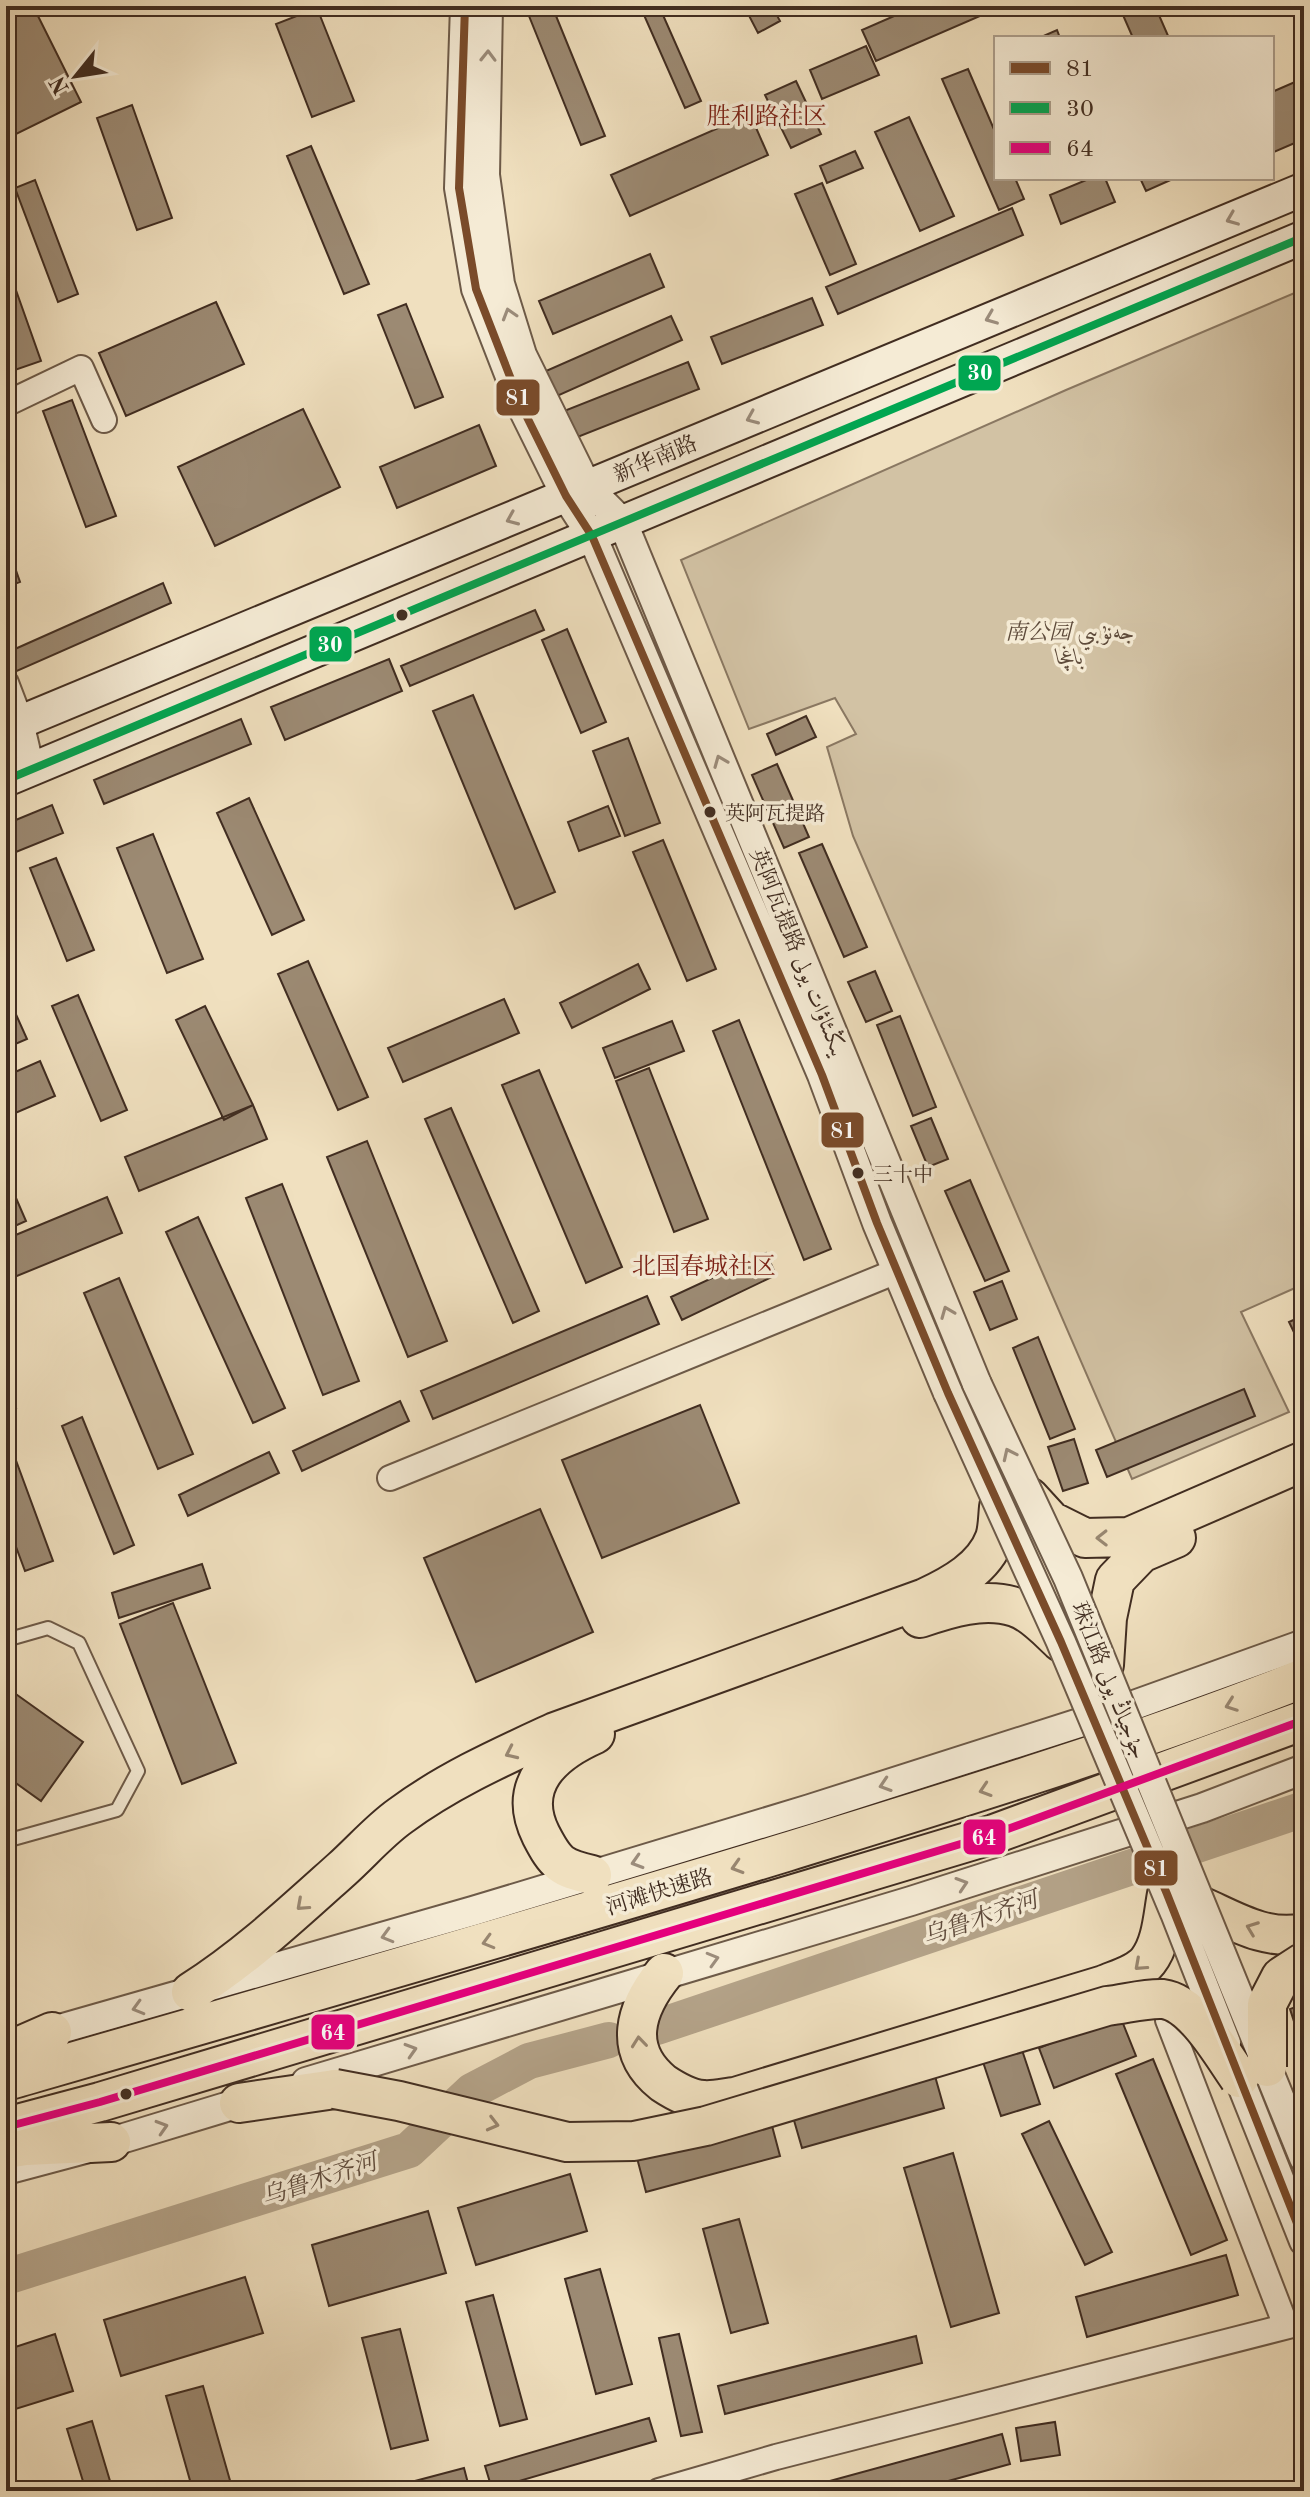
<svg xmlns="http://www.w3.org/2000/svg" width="1310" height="2497" viewBox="0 0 1310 2497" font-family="'Old Standard TT',Amiri,'Noto Serif SC',serif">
<rect width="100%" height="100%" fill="#f0e0bf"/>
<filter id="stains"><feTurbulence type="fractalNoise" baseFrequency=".0025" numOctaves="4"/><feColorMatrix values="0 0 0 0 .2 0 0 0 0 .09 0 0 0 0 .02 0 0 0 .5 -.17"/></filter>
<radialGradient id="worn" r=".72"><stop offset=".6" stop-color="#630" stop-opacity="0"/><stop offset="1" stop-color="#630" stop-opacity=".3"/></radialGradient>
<path fill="#d2c2a4" stroke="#8a7862" stroke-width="2" d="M1304,289v995l-63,28 48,100 -157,67 -279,-643 -26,-89 29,-13 -21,-36 -86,31 -68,-169 385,-170z"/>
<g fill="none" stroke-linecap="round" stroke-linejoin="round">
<path stroke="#b4a389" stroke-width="36" d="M657,2027l647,-218
M6,2277l403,-127 63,-59 57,-30 80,-21"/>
</g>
<path fill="#9c8a73" stroke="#412d21" stroke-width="2" d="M19,6h14l48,96 -75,37v-127z
M525,6h27l53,130 -24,9z
M640,6h19l42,95 -16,7z
M744,6h28l8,15 -22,12z
M917,6h59l4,10 -104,45 -14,-31z
M1119,6h36l14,32h-36z
M317,8l37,93 -42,16 -36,-93z
M1057,30l3,8h-21z
M866,46l13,29 -57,24 -12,-29z
M968,69l28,65v44h19l9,21 -25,11 -57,-131z
M1304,78v61l-30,13 -2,-6v-54z
M796,81l25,53 -30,14 -26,-53z
M132,105l40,113 -35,12 -40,-112z
M750,114l18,41 -138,61 -19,-41z
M909,117l45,99 -34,15 -45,-99z
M311,146l58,138 -25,10 -57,-138z
M855,151l8,17 -36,15 -7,-17z
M1091,178h14l10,24 -54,22 -11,-29z
M1140,178h35l-29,13z
M35,180l43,114 -20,8 -43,-114z
M822,183l34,81 -26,11 -35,-81z
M1012,208l11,27 -185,79 -12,-27z
M650,254l14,33 -111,47 -14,-33z
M6,262l35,99 -32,11 -3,-8z
M812,298l11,27 -101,39 -11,-27z
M216,302l28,62 -118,52 -27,-63z
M406,304l37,93 -28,11 -37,-93z
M671,316l11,24 -125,56 -11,-25z
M688,362l11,27 -129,51 -11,-27z
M72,400l44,116 -30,11 -43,-116z
M303,409l37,78 -125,59 -37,-79z
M479,425l17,41 -99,42 -17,-41z
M6,542l14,40 -14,5z
M163,583l8,20 -161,71 -4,-11v-10z
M535,610l9,20 -134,56 -9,-20z
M567,629l39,93 -25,11 -39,-93z
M389,659l13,32 -117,49 -14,-33z
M473,695l82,197 -40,17 -82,-198z
M806,716l10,21 -40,18 -9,-21z
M241,719l10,25 -147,60 -10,-24z
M628,738l32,85 -35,13 -32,-85z
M777,764l32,73 -25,11 -32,-73z
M249,798l55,122 -32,15 -55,-122z
M52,805l11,28 -57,23v-32z
M608,806l12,30 -41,15 -11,-29z
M153,834l50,125 -36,14 -50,-125z
M663,840l53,129 -29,12 -54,-129z
M822,844l45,103 -23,10 -45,-104z
M56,858l38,92 -27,11 -37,-93z
M308,961l60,136 -30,13 -60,-136z
M638,964l12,25 -78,39 -12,-25z
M875,971l17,40 -26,11 -18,-40z
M78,995l49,115 -26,11 -49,-115z
M504,999l15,34 -116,49 -15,-34z
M205,1006l48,99 -29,15 -48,-100z
M14,1010l13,29 -21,9v-34z
M900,1016l36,91 -23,9 -36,-91z
M739,1020l92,229 -27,11 -91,-229z
M672,1021l12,30 -69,27 -12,-30z
M40,1061l15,35 -49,21v-41z
M649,1068l59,151 -34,13 -58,-151z
M539,1070l83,197 -36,16 -84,-198z
M253,1105l14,34 -128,52 -14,-34z
M451,1108l88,203 -26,12 -88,-204z
M931,1118l17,41 -20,8 -17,-41z
M367,1141l80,200 -39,16 -81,-200z
M6,1175l20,46 -20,9z
M970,1180l39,91 -24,10 -40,-90z
M282,1184l77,197 -36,14 -77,-197z
M107,1197l15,36 -115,47 -1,-41z
M198,1217l87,191 -32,15 -87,-191z
M766,1253l10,22 -94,45 -11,-23z
M119,1278l74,176 -35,15 -74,-176z
M1002,1281l15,38 -27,11 -16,-38z
M647,1296l12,28 -226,95 -12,-28z
M1304,1315v38l-15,-31z
M1038,1337l37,92 -25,10 -37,-91z
M6,1385l10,23 -10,5z
M1244,1389l11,27 -148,61 -11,-27z
M400,1401l9,20 -107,50 -9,-20z
M700,1405l39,98 -137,55 -40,-98z
M82,1417l52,128 -20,9 -52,-128z
M1074,1439l14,44 -25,8 -15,-44z
M269,1452l10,21 -91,43 -9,-21z
M14,1455l39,106 -28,10 -19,-51v-62z
M540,1509l53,123 -117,50 -52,-124z
M202,1564l8,24 -91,30 -7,-25z
M173,1603l63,160 -54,21 -62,-160z
M6,1687l77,55 -42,59 -35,-25z
M1304,2004v35l-4,1 -10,-31z
M1120,2016l16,40 -82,32 -15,-40z
M1022,2050l18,54 -39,12 -18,-54z
M1153,2059l74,181 -36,15 -75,-181z
M933,2069l11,39 -142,40 -11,-38z
M1049,2121l63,131 -27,13 -63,-131z
M771,2122l9,34 -134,36 -9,-34z
M953,2153l46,160 -48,14 -47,-159z
M570,2174l17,57 -111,34 -18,-57z
M428,2211l18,62 -117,33 -17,-61z
M739,2219l29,104 -37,10 -28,-104z
M1226,2255l12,40 -151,42 -11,-40z
M600,2269l32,115 -36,10 -31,-115z
M245,2277l18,56 -142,43 -17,-56z
M493,2295l34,124 -27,7 -34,-124z
M400,2329l28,111 -37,9 -29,-111z
M55,2334l18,57 -67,21v-62z
M679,2334l23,98 -21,4 -22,-98z
M916,2336l6,27 -197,51 -7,-28z
M203,2386l30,105h-40l-27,-95z
M649,2418l7,23 -164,48 -7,-23z
M92,2421l21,70h-27l-19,-62z
M1055,2422l5,33 -39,6 -5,-33z
M1002,2434l8,30 -98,27h-108v-3z
M6,2466l7,25h-7z
M464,2468l6,23h-93z"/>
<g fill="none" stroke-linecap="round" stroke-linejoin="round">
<defs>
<path id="service" d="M6,1640l42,-12 31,15 59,128 -21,39 -111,31"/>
<path id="minor" d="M6,404l75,-36 23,52
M6,683l15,39 11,47
M390,1478l507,-207
M1199,2011l-31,9 118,306
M659,2491l117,-34 528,-135"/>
<path id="tertiary" d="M465,6l-6,182 17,101 45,116 45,91 26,40 230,539 55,148 71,170
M488,6l-3,169 15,109 22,71 65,132 36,36 354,861
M32,2037l441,-126 337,-102 313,-100 181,-65
M1267,2067l37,91
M1239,2078l65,163
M306,2082l605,-181 291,-93 102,-39
M6,2170l105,-28 148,-45"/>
<path id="secondary" d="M6,728l1298,-539
M6,780l1298,-543"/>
<path id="trunk" d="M1029,1497l22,24 34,17 44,-1 175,-76
M920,1618c29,-10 64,-21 95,-11 17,5 33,23 46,35
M1104,1665l3,-47 8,-38 26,-27 35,-15
M592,1875c-31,-7 -36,-11 -51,-40 -25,-50 11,-82 54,-101
M1203,1907c33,15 64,34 101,26
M664,1973c-29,36 -42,77 -1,110 12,8 26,16 40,17 10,1 22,-2 32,-3l369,-112c14,-6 34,-11 44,-24 14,-18 15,-46 19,-67
M191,1992c55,-35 102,-79 151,-123 19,-17 37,-38 58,-53 47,-35 103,-60 155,-84l370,-134c28,-13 59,-30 70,-60 3,-9 3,-21 4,-31
M6,2052l46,-20
M6,2081c260,-75 521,-150 780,-229 174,-54 349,-107 518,-174
M239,2103l96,-14
M6,2127l94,-25 894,-268 310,-114
M6,2149l20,-3 85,-4"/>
</defs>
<use href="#service" stroke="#6d5a48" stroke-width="16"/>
<use href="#minor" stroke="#6d5a48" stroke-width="28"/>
<use href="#tertiary" stroke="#6d5a48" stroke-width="32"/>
<use href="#secondary" stroke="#412d21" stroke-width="36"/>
<use href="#trunk" stroke="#412d21" stroke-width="42"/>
<use href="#service" stroke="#f5ebd5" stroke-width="12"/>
<use href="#minor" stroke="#f5ebd5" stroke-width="24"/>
<use href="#tertiary" stroke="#f5ebd5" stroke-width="28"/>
<use href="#secondary" stroke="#f5ebd5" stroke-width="32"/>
<use href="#trunk" stroke="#f0e0bf" stroke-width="38"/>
<defs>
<path id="tertiary-bridge" d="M977,1384l91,194 195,478
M948,1393l113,249 114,271 51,130"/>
<path id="trunk-bridge" d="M1267,2067v-63l14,-27 23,-15
M335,2089l64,12 168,41 67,-1 72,-15 401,-120c18,-2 39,-8 56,-7 31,4 59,55 76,79"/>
</defs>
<use href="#tertiary-bridge" stroke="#6d5a48" stroke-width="32" stroke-linecap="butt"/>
<use href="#trunk-bridge" stroke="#412d21" stroke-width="42" stroke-linecap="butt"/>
<use href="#tertiary-bridge" stroke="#f5ebd5" stroke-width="28"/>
<use href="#trunk-bridge" stroke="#f0e0bf" stroke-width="38"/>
<defs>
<path id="bus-1" d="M465,6l-6,182 17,101 45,116 45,91 26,40 230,539 55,148 71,170 113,249 106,252 137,347"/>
<path id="bus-2" d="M6,780l1298,-543"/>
<path id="bus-3" d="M6,2127l94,-25 894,-268 310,-114"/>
</defs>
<use href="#bus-1" stroke="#f5ebd5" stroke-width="14"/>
<use href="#bus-2" stroke="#f5ebd5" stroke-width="14"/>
<use href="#bus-3" stroke="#f5ebd5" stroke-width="14"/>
<use href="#bus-1" stroke="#7a4b2a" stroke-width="8"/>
<use href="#bus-2" stroke="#00a651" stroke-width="8"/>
<use href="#bus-3" stroke="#e5007d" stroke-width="8"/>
</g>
<defs><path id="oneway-chevron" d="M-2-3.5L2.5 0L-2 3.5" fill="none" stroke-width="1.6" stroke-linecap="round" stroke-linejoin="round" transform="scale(2)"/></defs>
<g stroke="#9b8c7b">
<use href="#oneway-chevron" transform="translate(488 56) rotate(-89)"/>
<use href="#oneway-chevron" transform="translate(1232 219) rotate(158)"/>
<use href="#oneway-chevron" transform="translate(509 314) rotate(-107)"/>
<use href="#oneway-chevron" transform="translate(991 318) rotate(158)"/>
<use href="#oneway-chevron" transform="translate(752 418) rotate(157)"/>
<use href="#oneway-chevron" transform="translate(512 519) rotate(157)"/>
<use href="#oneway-chevron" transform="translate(720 761) rotate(-112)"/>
<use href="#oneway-chevron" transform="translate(947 1312) rotate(-112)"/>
<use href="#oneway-chevron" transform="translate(1009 1454) rotate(-115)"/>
<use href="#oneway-chevron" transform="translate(885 1785) rotate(162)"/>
<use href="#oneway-chevron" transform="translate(637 1862) rotate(163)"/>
<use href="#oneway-chevron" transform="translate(962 1884) rotate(-18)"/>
<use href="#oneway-chevron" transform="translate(387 1936) rotate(164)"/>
<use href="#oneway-chevron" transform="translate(713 1959) rotate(-16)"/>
<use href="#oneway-chevron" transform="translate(138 2008) rotate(164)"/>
<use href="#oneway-chevron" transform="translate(411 2050) rotate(-17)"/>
<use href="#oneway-chevron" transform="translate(162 2127) rotate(-17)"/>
</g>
<g stroke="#988670">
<use href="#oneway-chevron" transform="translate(1102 1538) rotate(179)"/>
<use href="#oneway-chevron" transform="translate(1231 1705) rotate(160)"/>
<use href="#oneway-chevron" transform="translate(511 1753) rotate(155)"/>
<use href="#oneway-chevron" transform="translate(985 1790) rotate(162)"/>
<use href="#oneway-chevron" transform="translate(737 1867) rotate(163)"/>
<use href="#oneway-chevron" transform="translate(302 1905) rotate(138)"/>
<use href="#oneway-chevron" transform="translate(1252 1928) rotate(-159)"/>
<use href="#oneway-chevron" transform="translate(488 1942) rotate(164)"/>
<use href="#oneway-chevron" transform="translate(1140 1965) rotate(138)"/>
<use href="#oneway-chevron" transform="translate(639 2042) rotate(-96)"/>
<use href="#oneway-chevron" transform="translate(493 2124) rotate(14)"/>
</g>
<g fill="#412d21" stroke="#f5ebd5" stroke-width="3">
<circle cx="402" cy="615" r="7"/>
<circle cx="710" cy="812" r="7"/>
<circle cx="858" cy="1173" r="7"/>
<circle cx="126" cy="2094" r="7"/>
</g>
<g text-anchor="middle" stroke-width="7" stroke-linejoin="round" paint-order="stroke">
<g font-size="20" fill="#412d21" stroke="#f5ebd5" text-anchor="start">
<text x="725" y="820">英阿瓦提路</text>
<text x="873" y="1181">三十中</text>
</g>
<g font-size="22" fill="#412d21" stroke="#f5ebd5">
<text transform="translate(655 458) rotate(-23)" y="8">新华南路</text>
<text transform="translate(799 952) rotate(68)" y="8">英阿瓦提路 يىڭىئاۋات يولى</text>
<text transform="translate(1110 1680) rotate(68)" y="8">珠江路 جۇجياڭ يولى</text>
<text transform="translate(659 1891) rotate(-17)" y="8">河滩快速路</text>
</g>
<g font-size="22" font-style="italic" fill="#5e4b3b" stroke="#f5ebd5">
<text x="1070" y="639">南公园 جەنۇبىي<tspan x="1070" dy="25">باغچا</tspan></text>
</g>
<g font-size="24" fill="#7a1f14" stroke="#f5ebd5">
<text x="767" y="124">胜利路社区</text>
<text x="704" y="1274">北国春城社区</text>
</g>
<g font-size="24" font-style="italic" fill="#5e4a3b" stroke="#f5ebd5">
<text transform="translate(980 1918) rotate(-19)" y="8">乌鲁木齐河</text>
<text transform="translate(319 2179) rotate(-18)" y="8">乌鲁木齐河</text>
</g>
</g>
<g stroke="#f5ebd5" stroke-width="3">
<rect x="957" y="354" width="45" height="38" rx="8" fill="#00a651"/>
<rect x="495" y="378" width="46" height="39" rx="8" fill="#7a4b2a"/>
<rect x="308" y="625" width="45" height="38" rx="8" fill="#00a651"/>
<rect x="820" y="1111" width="45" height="38" rx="8" fill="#7a4b2a"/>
<rect x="962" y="1818" width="45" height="38" rx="8" fill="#e5007d"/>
<rect x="1133" y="1849" width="46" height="38" rx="8" fill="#7a4b2a"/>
<rect x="310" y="2013" width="46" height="38" rx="8" fill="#e5007d"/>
</g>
<g font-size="22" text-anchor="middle" font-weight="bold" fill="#fff">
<text x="980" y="380">30</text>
<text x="518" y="405">81</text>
<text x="330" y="652">30</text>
<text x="843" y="1138">81</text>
<text x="984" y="1845">64</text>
<text x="1156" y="1876">81</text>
<text x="333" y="2040">64</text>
</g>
<rect width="1310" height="2497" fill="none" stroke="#f0e0bf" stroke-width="32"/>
<rect x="8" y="8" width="1294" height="2481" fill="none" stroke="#412d21" stroke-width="4"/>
<rect x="16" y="16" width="1278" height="2465" fill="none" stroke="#412d21" stroke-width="2"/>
<rect x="994" y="36" width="280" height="144" fill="#f5ebd5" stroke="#ad9f8d" stroke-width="2"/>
<rect x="1010" y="62" width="40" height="12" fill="#7a4b2a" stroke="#ad9f8d" stroke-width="2"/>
<text x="1066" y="76" font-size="24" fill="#412d21">81</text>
<rect x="1010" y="102" width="40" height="12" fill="#00a651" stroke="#ad9f8d" stroke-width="2"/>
<text x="1066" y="116" font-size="24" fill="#412d21">30</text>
<rect x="1010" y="142" width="40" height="12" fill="#e5007d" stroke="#ad9f8d" stroke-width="2"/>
<text x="1066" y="156" font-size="24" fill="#412d21">64</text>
<g transform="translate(76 76) rotate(240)" stroke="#f5ebd5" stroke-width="6" paint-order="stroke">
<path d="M0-6L14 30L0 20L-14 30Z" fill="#412d21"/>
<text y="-12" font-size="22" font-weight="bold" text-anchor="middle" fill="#412d21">N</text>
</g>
<rect width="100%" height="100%" filter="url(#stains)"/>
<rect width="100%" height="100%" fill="url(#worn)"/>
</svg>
